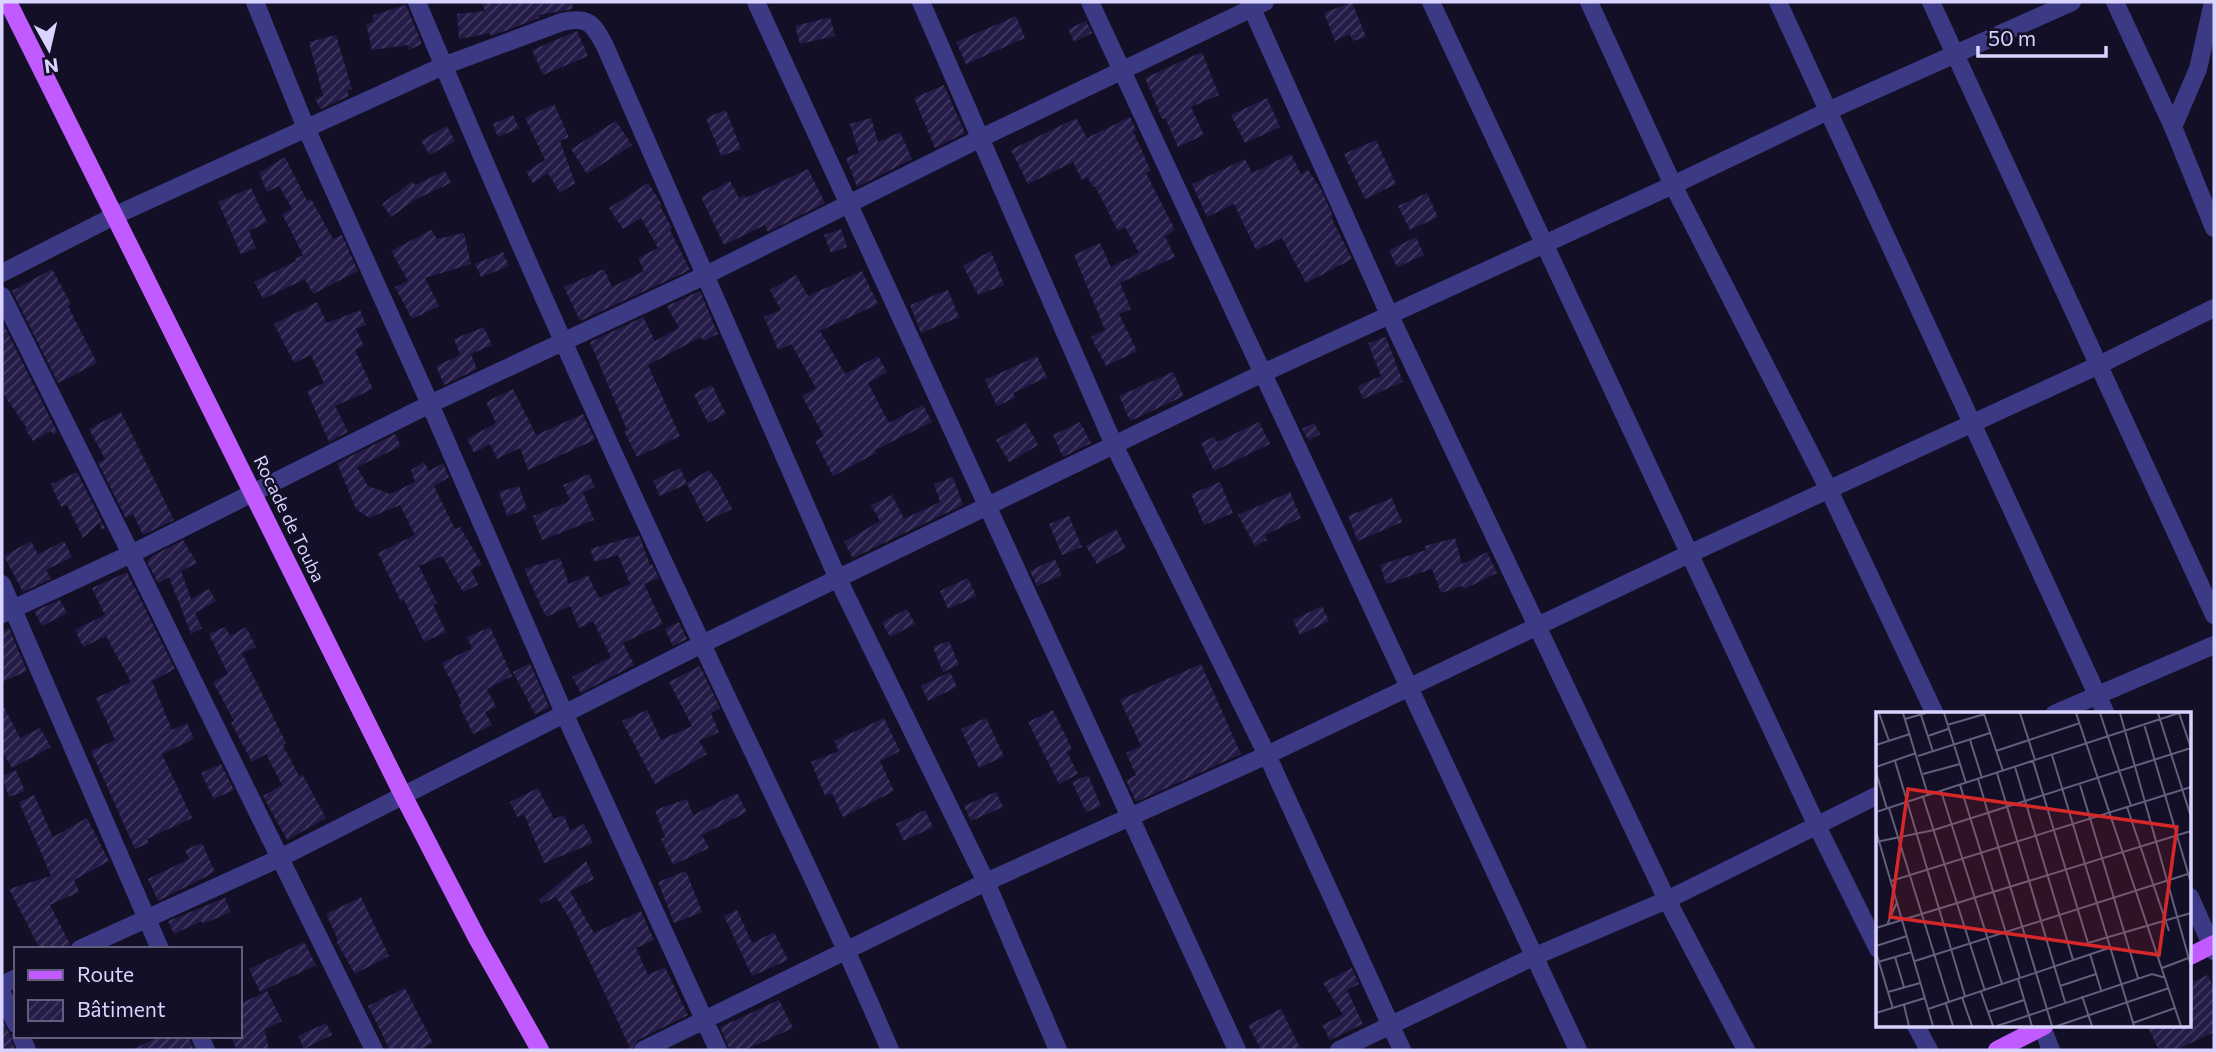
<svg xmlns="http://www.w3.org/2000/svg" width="2216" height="1052" viewBox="0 0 2216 1052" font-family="Commissioner,sans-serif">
<defs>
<pattern id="building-hatch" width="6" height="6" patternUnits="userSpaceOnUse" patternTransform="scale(1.75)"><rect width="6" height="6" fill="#241b47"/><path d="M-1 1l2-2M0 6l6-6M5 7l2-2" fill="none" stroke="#433b63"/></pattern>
</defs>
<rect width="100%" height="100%" fill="#130f26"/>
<path fill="url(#building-hatch)" d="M482,2h90l1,7 -34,6v3l-48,18 -1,-3 -31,6 -2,-25 28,-3z
M1352,2l14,35 -13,4 -3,-7 -15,7 -11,-28z
M406,5l16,39 -13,6 -1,-5 -36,5 -6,-26 7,-2v-7z
M1016,16l9,22 -59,26 -10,-22z
M830,17l5,19 -35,8 -5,-18z
M1086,21l6,12 -18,9 -6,-13z
M577,31l11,25 -45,19 -11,-25z
M336,35l16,54 -5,2 2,5 -28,13 -6,-10 8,-3 -14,-54z
M1202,52l17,43 -28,12 13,28 -26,12 -13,-29 -3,1 -17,-41z
M944,85l21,48 -30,15 -21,-50z
M1267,98l13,29 -35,16 -14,-28z
M554,104l15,33 -9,4 15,42 -15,10 -12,-20 -15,10 -7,-11 19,-12 -20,-42z
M726,110l15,39 -20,7 -15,-38z
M513,115l6,13 -21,9 -5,-13z
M1130,117l6,13 -3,1 18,40 -5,2 29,57 -10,6 10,21 -55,26 11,26 -12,5 18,37 -31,15 -15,-29 14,-7 -31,-75 26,-12 11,24 28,-14 -14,-26 -7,4 -23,-45 -2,1 -5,-10 -6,3 -9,-18 -45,22 -17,-34 65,-32 11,20z
M871,118l7,24 22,-10 12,27 -55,28 -11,-29 13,-5 -9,-29z
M616,121l16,24 -45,29 -16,-25z
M447,126l8,15 -25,14 -9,-14z
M1376,140l20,44 -31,15 -21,-45z
M1291,154l10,20 7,-4 13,19 12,27 -2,1 21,42 -46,24 -24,-45 -26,12 -22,-46 -27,13 -15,-33 53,-25 7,14z
M285,157l22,44 4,-2 22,40 9,-4 16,36 -45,23 -8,-15 -42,20 -9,-17 42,-21 -1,-2 8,-4 -21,-41 10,-5 -13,-23 -12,6 -8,-19z
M808,169l17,34 -57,29 -3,-7 -41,20 -23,-48 29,-16 9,17 5,-3 2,3z
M445,171l6,12 -35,16 -25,18 -9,-13 31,-23 2,4z
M648,183l14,22 -2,1 12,22 -2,2 20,40 -110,51 -16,-34 40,-18 8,18 32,-16 -6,-13 20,-10 -17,-30 -18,11 -14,-21z
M251,188l16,34 -18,9 7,17 -15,6 -23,-52z
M1427,193l11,24 -28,13 -12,-24z
M841,229l6,18 -16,6 -7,-18z
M431,230l6,9 27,-6 7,31 -46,14 14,28 -27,13 -17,-32 13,-6 -17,-30z
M1416,237l8,18 -27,12 -8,-17z
M991,251l13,34 -26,10 -15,-29z
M503,252l6,14 -28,11 -6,-13z
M52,269l19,35 -3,2 29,57 -39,20 -46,-92z
M862,271l16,33 -58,27 25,43 33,-18 9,16 -19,11 21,40 34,-18 9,17 -57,28 1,3 -43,23 -18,-35 9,-5 -22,-40 14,-8 -25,-44 -13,6 -14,-33 17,-7 -11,-20 26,-15 12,21z
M948,290l11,27 -38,16 -11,-28z
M700,291l18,43 -15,7 -2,-4 -53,28 32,71 -43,21 -13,-26 3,-1 -37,-88 53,-25 12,24 24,-13 -12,-22z
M317,302l10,21 33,-13 6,15 -10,4 8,17 -9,4 18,39 -38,17 13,26 -19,10 -22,-51 17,-8 -13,-28 -17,8 -20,-39z
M2,321l55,111 -4,3 -2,-4 -18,10 -8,-12 2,-1 -25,-36z
M484,327l8,18 -21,9 6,15 -33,16 -8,-19 24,-11 -6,-16z
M1386,337l17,45 -40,17 -5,-13 23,-10 -13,-33z
M1037,356l10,21 -34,16 2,5 -18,8 -12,-26z
M1173,372l11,24 -54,25 -11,-25z
M712,385l14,29 -18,9 -14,-29z
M513,389l23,46 47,-21 12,26 -67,30 -8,-22 -23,11 -7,-15 -16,9 -7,-14 29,-16 -10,-21z
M121,412l53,108 -31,15 -10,-21 -7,4 -28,-55 7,-4 -16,-30z
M1080,422l11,21 -28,14 -10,-22z
M1259,422l11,22 -56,27 -13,-28 13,-6 3,5z
M1026,423l12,22 -29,17 -13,-22z
M1314,423l6,11 -11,7 -7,-12z
M395,434l6,12 -44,21 11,19 22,8 25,-12 -4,-12 13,-8 5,9 14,-8 6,14 -15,9 21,43 5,-2 22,37 -11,6 7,15 -15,7 -21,-36 -23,10 18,37 -4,2 13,27 -22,10 -20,-42 -3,2 -23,-49 37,-18 -15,-30 -31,13 -13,-9 -19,-46z
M680,468l7,15 22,-13 9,12 14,27 -26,13 -19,-38 -27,12 -7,-15z
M77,472l28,56 -3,2 -3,-7 -16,15 -16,-33 -6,2 -10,-23z
M589,474l6,13 -12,5 11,28 -52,20 -9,-24 33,-13 4,-3 -7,-15z
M953,477l10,28 -110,53 -9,-16 36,-21 -9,-16 21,-10 12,24 36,-17 -6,-18z
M1220,482l13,31 -29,12 -13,-31z
M519,486l8,23 -20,7 -8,-24z
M1290,492l11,26 -36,17 2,5 -12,6 -17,-31z
M1392,498l10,24 -44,19 -10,-25z
M1069,516l13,31 -20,8 -13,-31z
M1116,529l10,19 -29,16 -11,-18z
M639,535l11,30 2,-1 7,14 -15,6 19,40 -40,19 11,22 -53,28 -9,-16 39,-20 -18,-36 -14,7 -9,-22 -24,11 -22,-48 36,-11 9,26 19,-9 11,23 31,-14 -12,-29 -23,7 -5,-13z
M1455,538l7,26 25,-12 10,21 -33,16 -2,-3 -21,7 -9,-24 -46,15 -6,-19 46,-15 -1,-4z
M183,540l14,23 -16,8 10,28 18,-10 7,12 -21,12 7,15 -11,6 -22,-57 -11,6 -11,-21 5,-6z
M31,541l7,13 26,-13 8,16 -26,13 5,9 -28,13 -19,-36z
M1055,559l7,16 -25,11 -7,-15z
M127,572l48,97 -23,12 20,49 15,-7 7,16 -32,15 30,64 -45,21 2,4 -14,6 -44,-98 24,-11 -19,-42 35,-16 -25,-46 -23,11 -8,-17 30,-15 -13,-27z
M968,578l8,18 -28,13 -8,-18z
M60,600l7,13 -25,13 -8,-15z
M1322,606l7,15 -29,14 -7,-15z
M907,609l8,15 -25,13 -8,-15z
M679,622l8,17 -14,7 -8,-17z
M225,627l5,9 16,-9 10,20 -14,6 44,90 -3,2 16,31 3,-2 24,44 -39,22 -24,-44 19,-11 -16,-31 -14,8 -21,-39 3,-2 -21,-39 15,-8 -19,-40z
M490,627l22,49 -25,13 9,18 -11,5 7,13 -19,9 -14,-29 3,-1 -5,-11 -15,-30 30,-15 -5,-11z
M9,628l18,43 -25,11v-50z
M949,641l10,24 -16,7 -10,-25z
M530,663l19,44 -14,7 -22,-42z
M1201,664l40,90 -105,48 -10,-22 10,-5 -10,-22 15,-7 -21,-46z
M700,666l20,42 -9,5 8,19 -20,9 8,13 -52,30 -33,-63 25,-11 14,30 31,-14 -23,-44z
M950,672l7,15 -29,14 -7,-15z
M2,703l18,35 20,-10 11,19 -39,21 -10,-17z
M1053,710l19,39 -5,3 11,22 -19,10 -31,-62z
M884,718l16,33 -20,10 14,30 -51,26 -11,-24 -7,3 -14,-34 28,-11 -5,-10z
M986,718l18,38 -25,12 -18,-39z
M221,764l13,26 -20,9 -13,-26z
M16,770l9,21 -16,6 -7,-21z
M1088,775l13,31 -15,6 -14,-30z
M538,788l16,31 10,-4 6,16 14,-7 9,19 -49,20 -20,-49 -7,3 -7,-15z
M996,792l7,15 -32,14 -7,-15z
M737,793l10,19 -45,23 7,13 -36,17 -12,-26 4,-2 -10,-27 32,-11 6,16z
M34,795l19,42 34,-19 22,43 -35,19 5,12 -29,13 20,39 -1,5h-29l-31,-60 42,-13 -32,-74z
M925,810l8,17 -29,14 -8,-17z
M202,843l13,29 -57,29 -10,-22 41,-20 -4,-9z
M586,861l8,18 -24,12 24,42 47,-22 13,29 -18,8 12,27 17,-8 23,48 -50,25 -7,10 -61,-131 -14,-22 -15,7 -2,-4z
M686,871l16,41 -28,11 -16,-41z
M361,897l28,59 -34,18 -19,-33 2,-1 -12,-26z
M225,898l6,14 -28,12 -1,-3 -28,13 -6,-13z
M737,910l15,33 22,-11 14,28 -36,16 -28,-60z
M304,942l12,23 -56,27 -11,-23z
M1352,968l7,16 -12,6 16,34 -33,16 -8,-15 21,-10 -20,-32z
M2208,975l6,13v44l-38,18h-17l-12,-24h43v-43z
M405,988l28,55 -15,7h-28l-22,-44z
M267,991l15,30 -17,8 4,21h-32l-7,-14h10v-32z
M779,1000l14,28 -48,22h-15l-10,-23z
M1281,1009l20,41h-40l-13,-25z
M2,1020l8,14 5,16h-13z
M326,1023l6,12 -28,14 -6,-13z
M160,1036h28l6,14h-62z"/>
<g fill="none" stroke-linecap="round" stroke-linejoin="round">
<path stroke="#3d3a85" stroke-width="18" d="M255,2l51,126 124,276 134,309 154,337
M417,2c90,217 186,432 286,644 63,135 129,268 187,404
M756,2l481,1048
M921,2l193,443 153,310 135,295
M1090,2l488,1048
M1249,2l140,312 278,586 79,150
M1431,2l386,824 61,123
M1589,2l84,183 156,305 106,224
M1778,2l328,712
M1931,2l283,613
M2115,2l58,125 41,101
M2173,127l25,-58 15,-67
M2,273l114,-58 327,-149 119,-44c26,-6 31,1 43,24l233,533 148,303 72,168
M2,296l129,258 243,496
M2,584l158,365
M2,614l129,-60 299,-150 276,-129 273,-136 286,-137
M2054,714l160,-69
M2190,897l24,54
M80,949l200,-91 422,-214 561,-271 410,-188 155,-74 244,-109
M2,985l14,-7
M2,993l14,31
M1916,1026l13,24
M2042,1027l9,23
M21,1036l6,14
M200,1036l6,14
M643,1050l343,-168 281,-127 422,-201 410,-189 115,-57
M1339,1050l194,-93 134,-57 211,-105"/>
<path stroke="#c25bff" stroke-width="18" d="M8,2l395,793 74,143 63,112
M2190,956l24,-12
M1997,1050l47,-24"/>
</g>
<g text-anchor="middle" stroke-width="5" stroke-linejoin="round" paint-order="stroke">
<g font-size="18" fill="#d9d4ff" stroke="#130f26">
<text transform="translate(289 519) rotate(64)" y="6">Rocade de Touba</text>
</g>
</g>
<g transform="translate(1876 712)">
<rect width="315" height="315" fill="#130f26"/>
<path fill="none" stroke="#625e7d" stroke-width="2" d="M3,1l10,28M27,1l25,82M68,1l22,70M144,1l15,47M200,1l105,313M224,1l31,93M244,1l71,253M282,1l33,104M303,1l12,35M108,2l19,57M45,3l12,37M29,7l21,-6M268,12l47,159M71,13l38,-11M52,24l20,-7M94,28l12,38M0,33l34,-11M120,39l84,-28M176,43l82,271M42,44l72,-23M19,49l70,235M157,49l55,182 103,-30M0,55l40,-14M139,55l58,193M0,60l11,37M121,61l68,229M47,62l37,-10M102,67l74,247M84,73l60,193M204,73l58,193M65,79l61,193M47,85l62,194M251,95l42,124M13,96l60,194M0,100l303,-99M0,119l57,195M0,130l58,-12 257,-82M15,169l300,-94M11,213l10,-23M0,216l315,-97M0,234l31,-10M0,240l17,57M214,242l11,36M19,245l9,30M39,249l276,-88M2,250l34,-10M286,256l29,-11M142,267l14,47M184,274l36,-12M12,280l32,-9M105,280l12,34M206,284l10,30M86,285l10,29M70,292l7,22M28,293l5,21M52,297l181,-61M112,300l36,-12M0,301l49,-15M257,311l42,-15M121,314l155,-52 14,4M181,314l112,-38"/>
<path fill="#d62828" fill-opacity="0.15" stroke="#d62828" stroke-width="3.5" d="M32,77l269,38 -18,128 -269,-38z"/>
<rect width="315" height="315" fill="none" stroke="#d9d4ff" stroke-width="3.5"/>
</g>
<rect width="2216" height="1052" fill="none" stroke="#d9d4ff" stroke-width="7"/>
<rect x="14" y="947" width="228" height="91" fill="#130f26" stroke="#625e7d" stroke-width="2"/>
<rect x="28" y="970" width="35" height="10" fill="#c25bff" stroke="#625e7d" stroke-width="2"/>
<text x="77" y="982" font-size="21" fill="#d9d4ff">Route</text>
<rect x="28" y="1000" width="35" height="21" fill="url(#building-hatch)" stroke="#625e7d" stroke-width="2"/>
<text x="77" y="1017" font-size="21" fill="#d9d4ff">Bâtiment</text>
<g transform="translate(49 49) rotate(172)" stroke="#130f26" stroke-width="5" paint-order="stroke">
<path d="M0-5L12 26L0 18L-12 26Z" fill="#d9d4ff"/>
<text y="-10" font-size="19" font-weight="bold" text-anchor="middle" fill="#d9d4ff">N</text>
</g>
<path d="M1978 46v10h128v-10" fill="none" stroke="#d9d4ff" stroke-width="3.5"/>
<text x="1988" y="46" font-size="21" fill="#d9d4ff" stroke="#130f26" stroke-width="5" paint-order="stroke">50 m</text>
</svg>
